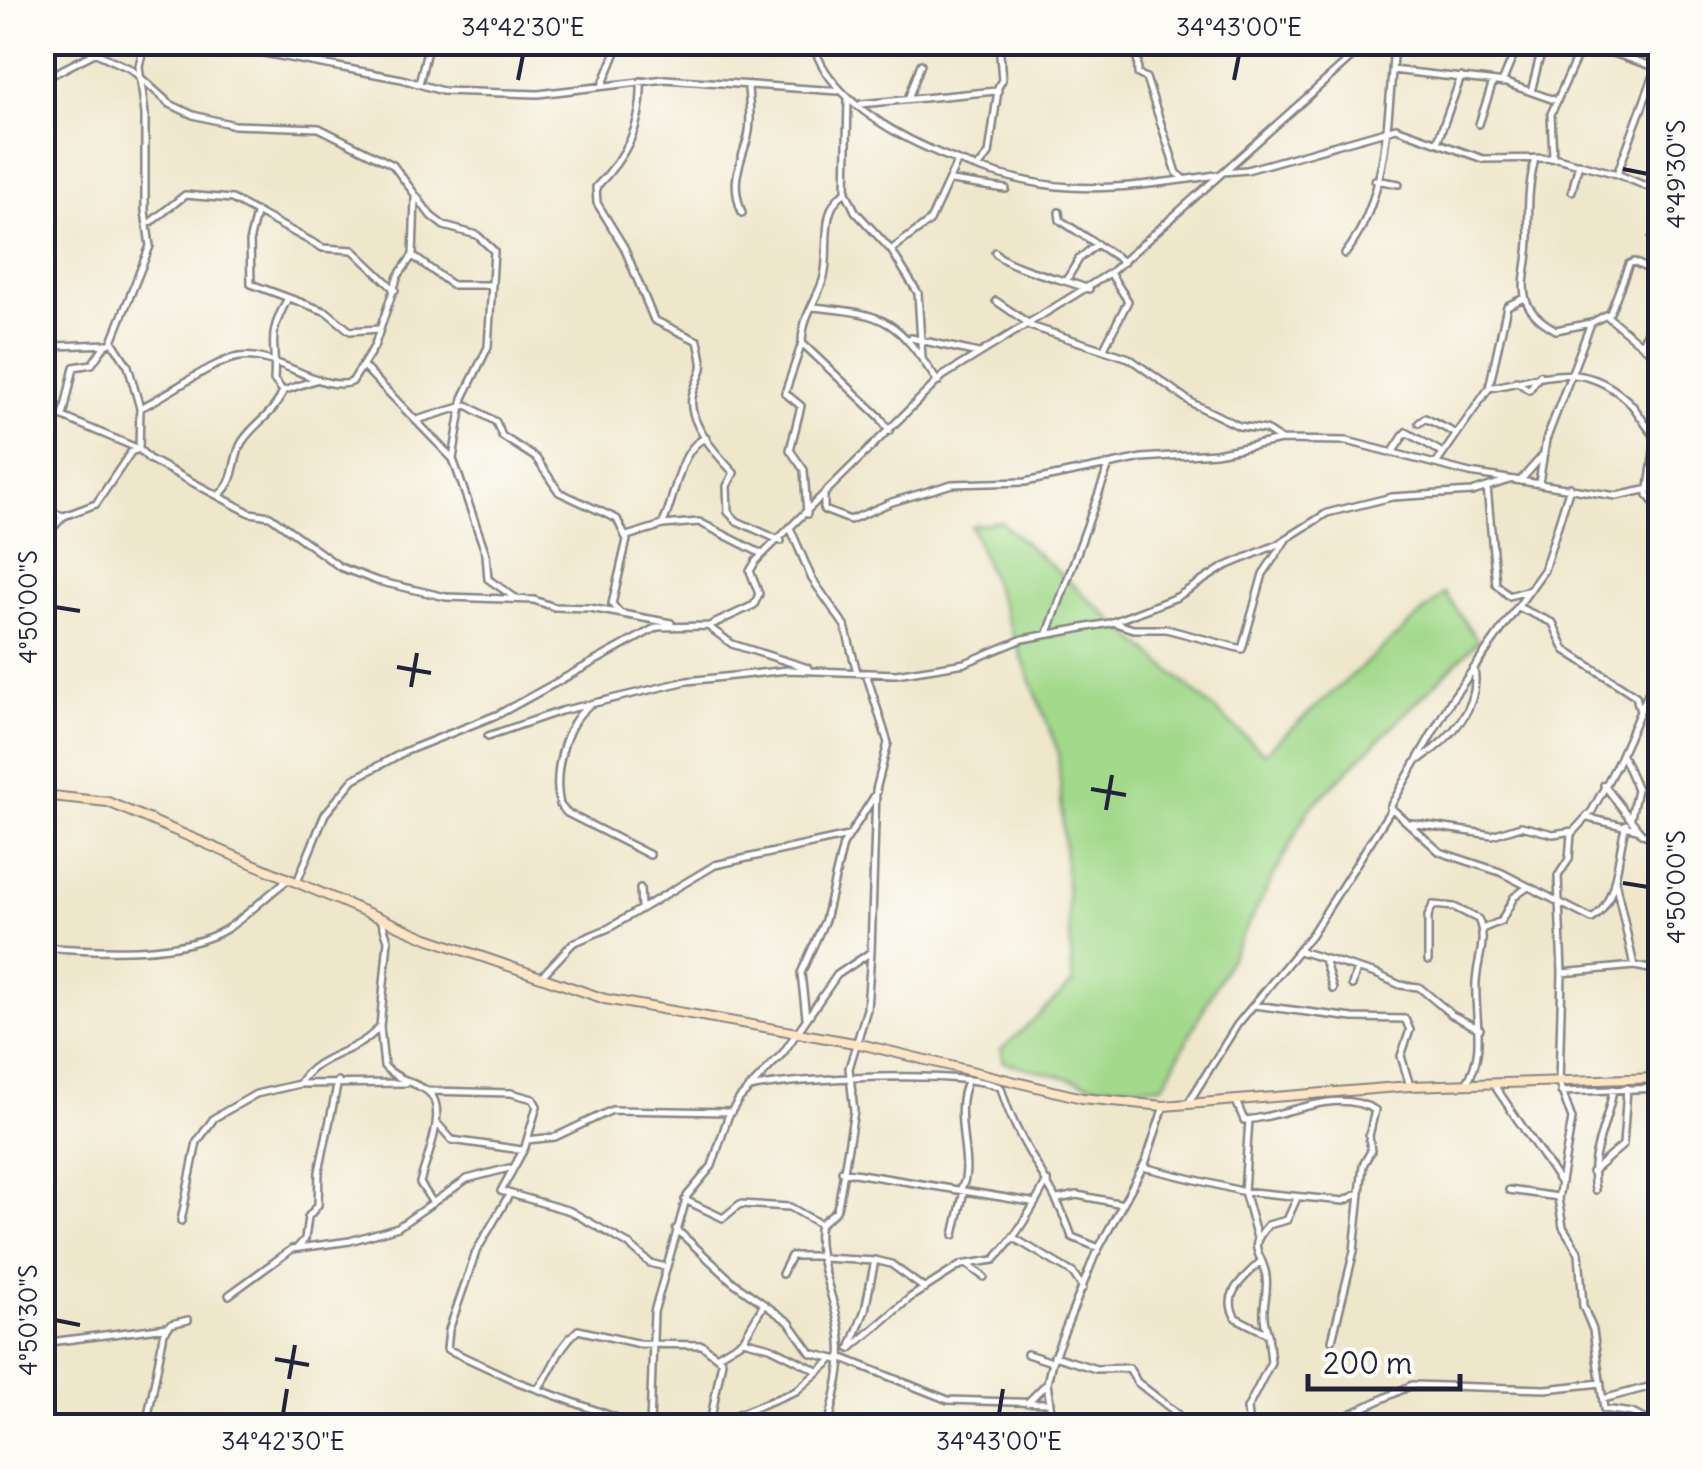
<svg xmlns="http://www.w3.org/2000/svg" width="1703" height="1469" viewBox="0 0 1703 1469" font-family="Delius,sans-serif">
<rect width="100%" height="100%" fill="#fdfcf7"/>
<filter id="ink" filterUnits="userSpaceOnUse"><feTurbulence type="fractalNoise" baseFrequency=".01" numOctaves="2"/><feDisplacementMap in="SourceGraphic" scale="20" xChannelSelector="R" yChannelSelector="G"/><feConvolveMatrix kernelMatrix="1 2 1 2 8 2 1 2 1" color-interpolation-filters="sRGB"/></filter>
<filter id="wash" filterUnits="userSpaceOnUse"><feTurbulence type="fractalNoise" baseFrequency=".0048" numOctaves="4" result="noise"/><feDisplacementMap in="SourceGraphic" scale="40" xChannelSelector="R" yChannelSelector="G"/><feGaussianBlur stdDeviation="2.25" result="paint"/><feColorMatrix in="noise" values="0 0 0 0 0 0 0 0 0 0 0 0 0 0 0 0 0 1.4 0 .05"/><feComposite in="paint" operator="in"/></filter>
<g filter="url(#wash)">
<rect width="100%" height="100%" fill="#efe7cc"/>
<path fill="#a2d98b" stroke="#627e63" stroke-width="2.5" d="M1000,521l264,232 181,-160 33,48 -169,168 -146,277h-64l-95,-24 -3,-12 72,-67 -15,-232 -87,-225z"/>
</g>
<g filter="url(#ink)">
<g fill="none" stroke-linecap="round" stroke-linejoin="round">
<defs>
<path id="street" d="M72,42l59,27 39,35 23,11 41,10 85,3 74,37 38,51 13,10 33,9 17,16 -6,96 -25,51 -10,61 33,95 2,25 29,20
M204,42l198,37 40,12 96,3 127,-15 173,12
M813,42c19,84 180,141 257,145 48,3 99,-5 146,-12
M1137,42l1,32 8,4 31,95 6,5
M1583,43l75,25
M146,49l10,-7
M1392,70l114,13 51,18
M42,80l74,-38
M641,81c2,44 -15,76 -45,106l1,16 27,44 30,73 44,21c8,35 4,24 -5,52 -9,27 25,63 41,80l-7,13 1,26 9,9 44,20
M1502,83l17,-41
M419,84l10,-42
M602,86l18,-44
M1531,92l8,-32 12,-18
M848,98l-2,94 9,19 36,39 27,43 4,65
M908,99l13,-35
M861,104l135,-13 6,-11 -3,-38
M1479,124l14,-42
M1438,140l23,-63
M1553,157l-2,-43 32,-71
M1535,158c-7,31 -7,47 -6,77 1,42 -23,68 27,95l35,-7
M979,166l10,-12 9,-64
M1223,172l24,-2 149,-42 87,31 74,-1 60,16 43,18
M1617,174l40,-107
M1375,180l24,4
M951,181l55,8
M1572,191l7,-28
M846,192c-30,17 -13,64 -24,91 -8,21 -20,36 -20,60l78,74 9,14
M1059,212l1,8 64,42
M742,213c-12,-32 -3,-45 6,-76 4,-16 1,-33 0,-49
M256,214l-6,24 1,46 76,28 23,19 29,-2
M151,222l34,-27 47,4 91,49 30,2 42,40
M1652,238l8,14
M891,250l39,-29 27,-59
M995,252c9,15 72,28 94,37
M1345,254c43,-54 44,-145 49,-212
M413,256l39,29h37
M1067,279l12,-20 18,-15
M996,301l35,24
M813,307c76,7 83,13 125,75
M1607,316l53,44
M1030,326l99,32 63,45 47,23 27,4 15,10
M911,338l67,15
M802,343l-17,50 16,13 -11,44 14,20 3,44
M1642,344l18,-44
M56,346l53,-2
M1104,348l24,-47 -18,-28
M363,366l90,93
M1516,381l13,9 11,-15
M1489,388c52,-9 92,-31 139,13 10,9 16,24 28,36l-8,58 12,17
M283,391l-9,-11c3,-40 -9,-40 14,-82
M42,404l9,-17
M42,408l97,41 10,10 101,54 20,3 70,51 37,14 69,16 88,3 20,7 36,1 81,15
M140,408c29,-13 72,-47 99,-51 37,-6 84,37 113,25l22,-35 24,-71 15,-21 2,-57
M63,417l11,-50 18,-3 14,-20
M417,420l50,-15 29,17 6,14 34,22 23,34 58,27 10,21 -15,64 8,9
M1419,423l6,-5 32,16
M1394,450l12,-18 37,21
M1436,464l53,-76 18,-82 17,-8
M1520,481l24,-27
M1539,483l7,-43 45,-117 19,-10 19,-49 5,-2 26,13
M1487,487l9,97 13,12 21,-6
M1570,487l-26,83 -92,129 -62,108 50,45 60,20 92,47c27,-17 25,-67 34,-95
M220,494c17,-14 12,-35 22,-52 13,-20 32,-27 41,-51l35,-12
M824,496v14l26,10 42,-18 60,-18 73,-2 117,-24 74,-5 65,-13 66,1 123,32 146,23 44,-9
M42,510l22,6
M663,523c12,-23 16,-77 43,-85
M791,530l21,49 33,47 12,46
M627,536l36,-11 36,-3 63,32
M42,539l22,-23 32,-12 35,-52 8,-3 1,-41 -12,-42 -16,-25 38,-95 -5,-35v-97l-6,-48 6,-24
M1520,608l33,15 12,27 71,46 4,16
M1112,622l21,7h33l76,20 21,-75 22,-33
M709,627l23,17 76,24
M1048,633l61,-168
M588,706c-25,21 -35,69 -28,99l7,8 83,42
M488,736l73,-25 126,-30 101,-11 108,4 69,-11 58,-24 87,-16 67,-26 47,-30 54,-23 49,-31 65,-16 80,-5 37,-12
M1622,755l15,34 -6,28
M1420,759c31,-21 61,-52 54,-91
M1604,785l38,49 18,6
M42,804l7,12 -7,24
M1588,818l49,11
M1411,823l81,12 29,-9 32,8 20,-3
M1615,880l19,86 26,5
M297,882l28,-68 29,-35 50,-27 95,-38 158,-87 52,-1 45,-21 5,-11 -9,-23 6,-10 187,-185 167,-103 259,-231
M640,888l1,20
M381,919l7,21 -8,87 4,39c10,12 29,16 42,24 25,16 -1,71 -6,93l13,20
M1482,929l19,-8 13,-24 14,-10
M42,947c52,4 141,10 186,-19 21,-14 40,-34 61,-49
M1299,951l77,23 24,11 19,2 33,28 28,14
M1324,959l9,30
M1428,961v-45l5,-11 21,2 24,12c10,21 -1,41 -2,63 -2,36 11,70 -10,102
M1562,973l72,-7
M541,977l32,-34 36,-15 106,-63 133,-29
M1352,985l5,-16
M1254,1005l99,13 52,1 5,11 -9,26 9,30
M806,1017l-5,-44 24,-53 18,-75 34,-53
M299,1084c19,-32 58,-29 80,-57
M1494,1085l66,97
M750,1088c49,-10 207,-19 250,-1
M1001,1088c15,55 53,95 71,149l27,11
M428,1091l83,2 22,6 4,7 -12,41 -24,44 69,20 58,33 22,19 15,4
M1561,1092l99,-4
M1236,1101l8,19c41,-2 91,-34 131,-10l-6,26 2,15 -8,14 -9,86 -22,89
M1187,1105l50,-80 74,-90 81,-127
M1249,1120l-5,71 13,47
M436,1122l16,18 70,10
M527,1140l28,-3 57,-27 119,2
M1143,1167l98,24 103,10 14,-7
M842,1171l189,31
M1592,1172l31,-27 4,-57
M961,1188c15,-19 -11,-76 7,-108
M1509,1190l49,7
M1595,1190c-7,-36 13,-65 18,-101
M509,1195l-33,57 -27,78 -2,19 71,33 121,44
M1058,1199l19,-4 46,9
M685,1200l38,18 17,-14 50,3 30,17
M181,1221l16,-79 17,-24 42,-24 43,-10 107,-1
M676,1229l57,53 56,40 22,31 28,7
M954,1235l10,-44
M1014,1238l59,35 10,15
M298,1247l7,-8 3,-22 10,-12 1,-33 19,-91
M823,1258l52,3
M966,1264l18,13
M782,1274l9,-18h28
M229,1295l63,-46 58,-8 48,-14 69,-48 42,-11
M1267,1331c-8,-21 2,-35 -1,-55 -3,-24 -21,-26 2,-51l19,-5 10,-22
M743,1340l21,-36
M42,1343l125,-16
M850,1349l61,-52 50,-32 33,-5c20,-20 40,-54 53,-79
M850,1349l15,-39 10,-50 16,4 34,25
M1027,1354l25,8
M718,1355l25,-15 27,7 46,23
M1054,1356l42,13 33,-1 8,14 42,33v11
M840,1357l108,43 102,3
M539,1387c17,-21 17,-38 39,-57l62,14 62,1 20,16 -10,52 4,10
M1603,1399l57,-15
M1027,1403l20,-20
M146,1426l18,-93 7,-9 17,-4
M650,1426l4,-114 33,-116 25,-30 16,-49 11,-18 44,-46 54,-78 34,-23 5,-162 12,-47 -22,-70
M709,1426l87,-35 35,-30
M828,1426c7,-28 17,-65 12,-94 -5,-33 -27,-80 -20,-108l16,-13 3,-10 15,-90 -5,-43 18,-59 4,-57
M1053,1426l-6,-43 5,-21 43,-107 51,-94 18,-55
M1249,1426l-2,-17 24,-47 -3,-28 -32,-16c-15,-24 7,-39 23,-55
M1279,1426h15
M1325,1426l87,-41 134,4 55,-6
M1659,1426l-27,-13 -28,-4 -11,-79 -10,-24 -4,-53 -16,-26 -5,-28 14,-80 -13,-36 3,-110 -4,-97 11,-17 2,-25 21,-23 25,-47 43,-98"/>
<path id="secondary" d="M42,795l66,7 319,136 178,61 255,45 222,54 82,8 246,-20 250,-8"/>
</defs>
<use href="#street" stroke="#888484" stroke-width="10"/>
<use href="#secondary" stroke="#888484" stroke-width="12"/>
<use href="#street" stroke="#fff" stroke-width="5"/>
<use href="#secondary" stroke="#fce5c4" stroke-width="8"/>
</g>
</g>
<path fill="none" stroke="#22223b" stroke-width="4" d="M518,80l5,-25M1234,80l5,-25M1623,169l25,5M55,607l25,4M397,667l34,6M411,687l6,-34M1091,789l35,6M1106,810l6,-35M1623,883l25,4M55,1320l25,5M275,1359l34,6M289,1379l6,-34M283,1414l4,-25M999,1414l4,-25"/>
<rect width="1703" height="1469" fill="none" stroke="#fdfcf7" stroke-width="110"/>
<path d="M1308 1374v15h152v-15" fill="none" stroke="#22223b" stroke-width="5"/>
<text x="1323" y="1374" font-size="30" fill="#22223b" stroke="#fdfcf7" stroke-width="8" paint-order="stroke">200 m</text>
<rect x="55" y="55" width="1593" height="1359" fill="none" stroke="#22223b" stroke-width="4"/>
<g font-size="25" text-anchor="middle" fill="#22223b">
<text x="523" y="36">34°42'30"E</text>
<text x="1239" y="36">34°43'00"E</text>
<text transform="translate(1676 174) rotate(-90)" y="9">4°49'30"S</text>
<text transform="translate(28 607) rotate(-90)" y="9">4°50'00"S</text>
<text transform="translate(1676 887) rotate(-90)" y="9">4°50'00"S</text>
<text transform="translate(28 1320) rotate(-90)" y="9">4°50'30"S</text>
<text x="283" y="1450">34°42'30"E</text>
<text x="999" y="1450">34°43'00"E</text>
</g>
</svg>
